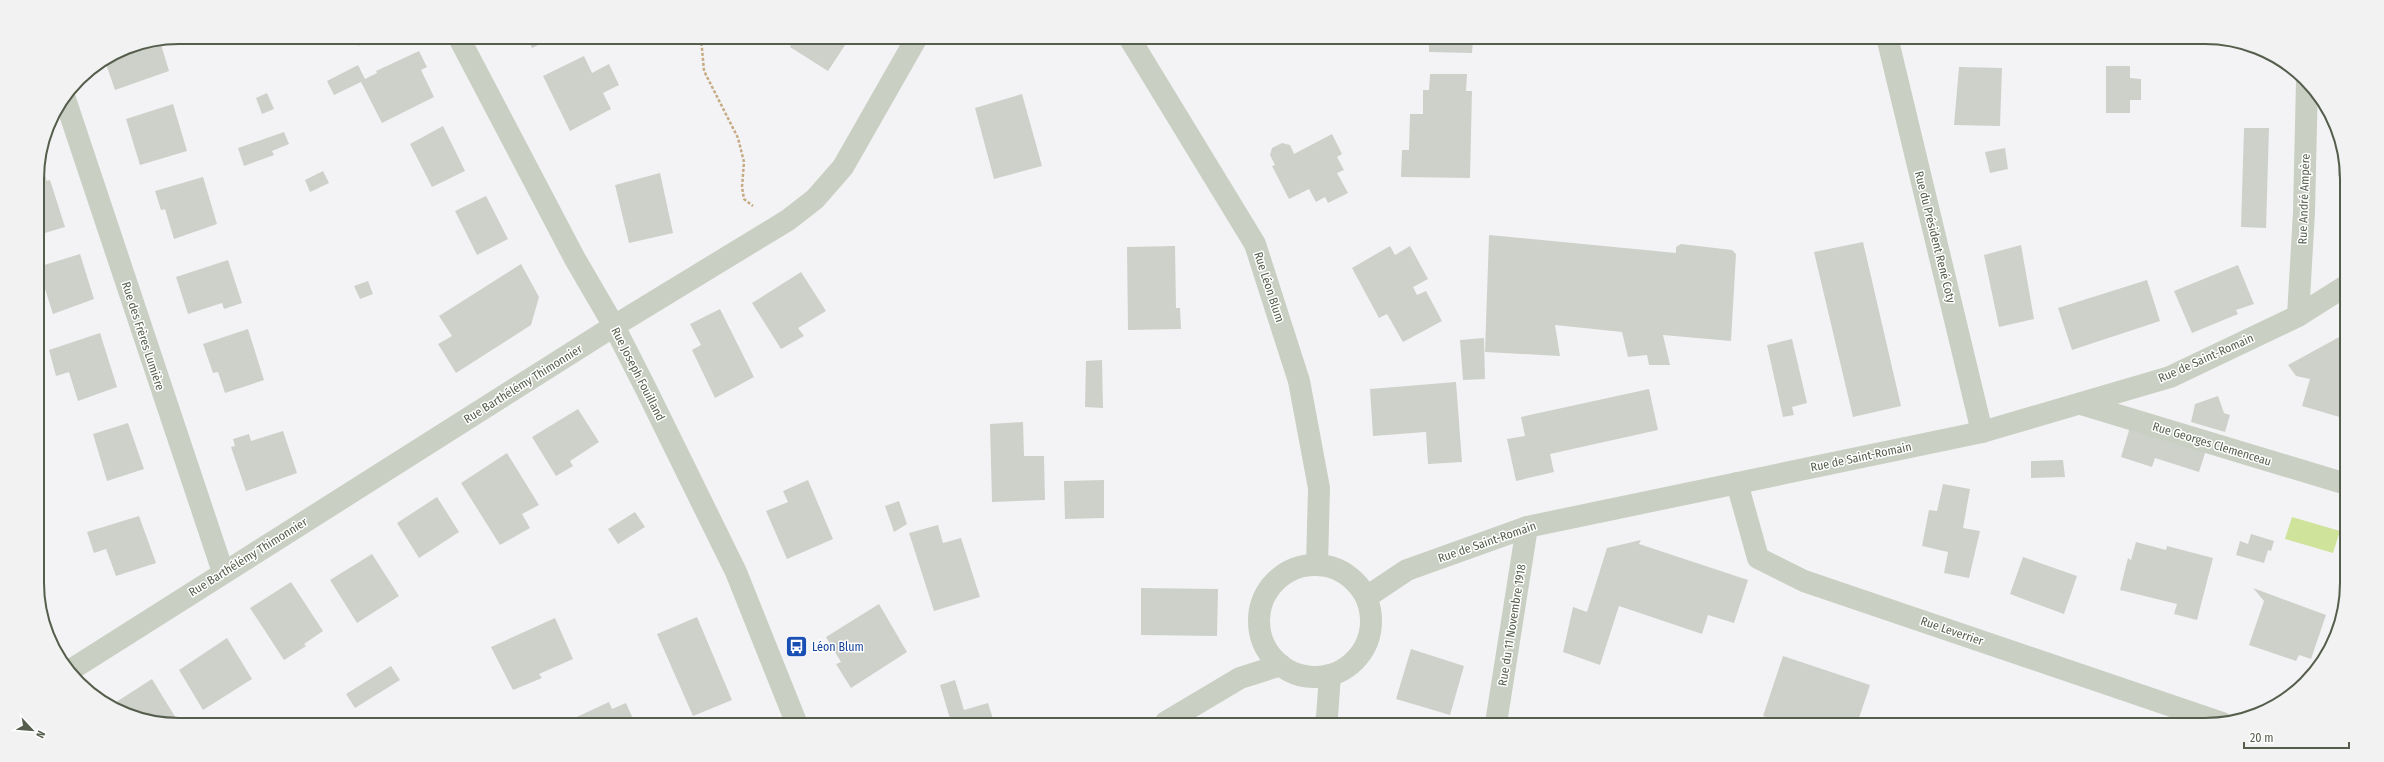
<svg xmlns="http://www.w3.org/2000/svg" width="2384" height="762" viewBox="0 0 2384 762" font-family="'Fira Sans Condensed',sans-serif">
<rect width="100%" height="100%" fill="#f3f3f5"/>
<path fill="#cfe39a" d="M2292,517l48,14 -7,22 -48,-14z"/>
<path fill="#cdd1ca" d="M354,37h20l-16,9z
M527,38h26l-21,10z
M795,38l54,1 -21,32 -38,-24z
M1429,40h44l-1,13 -43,-1z
M160,41l9,30 -54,19 -10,-29 20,-13z
M419,51l8,16 -6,3 13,27 -52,26 -21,-41 -27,13 -7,-14 31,-16 7,14 12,-6 -1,-2z
M584,56l8,17 17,-9 10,21 -16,8 8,16 -41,22 -27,-55z
M2106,66h24v12l11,1v21h-11v13h-24z
M1959,67l43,1 -2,58 -46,-1z
M1430,74h37l-1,17h6l-2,87 -69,-1 1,-27h7l1,-36h13v-24h6z
M267,93l7,16 -12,5 -6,-16z
M1022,94l20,72 -48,13 -19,-71z
M173,104l14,47 -47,14 -14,-46z
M443,126l22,45 -33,16 -22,-43z
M2244,128h25l-3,100 -25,-1z
M284,132l5,12 -17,7 2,4 -30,11 -6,-18z
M1332,134l10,20 -5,3 7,13 -7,3 11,20 -20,10 -3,-6 -9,5 -7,-13 -20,10 -17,-33 3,-1 -5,-10 2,-7 10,-5 8,2 4,9z
M2339,140l5,11v25h-6z
M2005,148l3,21 -18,4 -5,-21z
M42,166l5,15 3,-1 15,47 -27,8 -1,-65 1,-3z
M323,171l6,12 -19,9 -5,-12z
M660,173l13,60 -44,10 -14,-58z
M203,177l14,47 -43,15 -9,-30 -4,1 -6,-19z
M486,196l22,43 -31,16 -22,-44z
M1489,235l187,18v-6l5,-3 51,6 4,4 -5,87 -68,-6 7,30h-21l-2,-10 -19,2 -6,-25 -67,-7 5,31 -75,-4z
M1863,242l38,164 -48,11 -39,-165z
M2021,245l13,74 -35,8 -15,-72z
M1175,246l1,62h4l1,21 -53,1 -1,-83z
M1390,246l5,9 15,-9 18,33 -15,8 4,8 9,-4 16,30 -39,21 -16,-28 -8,4 -27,-50z
M80,254l14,45 -41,15 -15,-47z
M228,260l14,43 -18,6 -2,-6 -34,11 -12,-37z
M521,264l18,33 -8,28 -75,48 -18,-29 14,-8 -13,-20z
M2238,265l16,39 -18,6 2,4 -46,19 -18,-42z
M801,272l25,39 -28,17 6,8 -23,13 -29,-46z
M2147,280l13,41 -88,29 -14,-42z
M368,281l5,13 -13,5 -6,-13z
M720,309l34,68 -39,21 -23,-48 9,-5 -11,-21z
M248,329l16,51 -39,13 -7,-21 -5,1 -10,-29z
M100,333l17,54 -39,14 -9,-29 -13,4 -7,-26z
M2343,335l-1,22 1,61 -41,-12 8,-27 -14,-3 -8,-11z
M1484,338l1,41 -22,1 -3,-40z
M1792,339l15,64 -15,4 2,8 -11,2 -16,-72z
M1102,360l1,48 -18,-1 1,-46z
M1456,382l6,80 -34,2 -2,-32 -53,4 -3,-47z
M1649,389l9,41 -108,24 4,18 -38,9 -9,-42 18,-3 -4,-19z
M2218,396l6,17 6,2 -5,17 -34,-10 4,-18z
M578,409l21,33 -29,19 3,5 -17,10 -24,-39z
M1023,422l1,34h20l1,44 -53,2 -2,-78z
M128,423l16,46 -37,12 -14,-47z
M2130,427l76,23 -7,22 -44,-14 -3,9 -31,-10z
M283,431l14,42 -51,18 -15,-44 4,-1 -2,-7 16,-5 2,7z
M507,453l32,52 -17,9 8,14 -30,17 -39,-62z
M2063,460l2,17 -34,1v-17z
M808,480l25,59 -46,20 -21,-48 22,-9 -5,-11z
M1104,480v38l-39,1 -1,-38z
M1943,484l27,5 -7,39 17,3 -11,47 -25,-5 4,-21 -26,-6 7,-36 8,1z
M437,497l22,35 -40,26 -22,-35z
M899,501l8,23 -13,8 -9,-26z
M635,512l10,15 -27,17 -10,-15z
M139,516l17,47 -40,13 -10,-27 -12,4 -7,-21z
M938,525l5,18 18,-5 19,59 -46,14 -25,-78z
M2251,534l23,7 -3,10 -3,-1 -4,13 -28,-8 4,-14 8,3z
M1641,540l-2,4 109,36 -14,43 -26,-8 -6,19 -83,-28 -19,59 -37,-13 10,-45 14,5 20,-64z
M2136,542l30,8 1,-4 46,12 -16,62 -23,-6 3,-10 -57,-14 8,-32 3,2z
M372,554l27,42 -42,27 -27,-43z
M2023,557l54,19 -13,38 -54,-20z
M291,582l32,49 -19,13 2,2 -22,14 -34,-52z
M1141,588l77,1 -1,47 -76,-1z
M2253,588l73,27 -15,44 -12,-4 -3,6 -47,-16 15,-44z
M879,604l28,48 -56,36 -15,-24 5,-2 -15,-25z
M697,617l35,83 -39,16 -36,-82z
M555,618l18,41 -34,15 3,4 -29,12 -22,-43z
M227,638l25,41 -49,31 -24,-40z
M1411,649l53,17 -14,49 -54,-16z
M1783,656l87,29 -13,39h-72l-22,-8z
M391,666l9,14 -45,28 -9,-14z
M152,679l25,41h-35l-32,-14z
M955,680l9,30 24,-7 6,19h-43l-11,-37z
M609,702l3,7 14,-6 8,18h-66z"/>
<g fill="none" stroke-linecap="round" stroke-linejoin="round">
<path stroke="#c6aa83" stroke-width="2.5" stroke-dasharray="3 2" stroke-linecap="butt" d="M701,38l3,33 34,67 6,24 -2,25 2,12 9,7"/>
<path stroke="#c9cfc2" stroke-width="22" d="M459,38l116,221 39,67 32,63 90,183 60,150
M1888,41l94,391
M65,99l158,473
M2298,316l6,-104 3,-131
M2081,404l262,79
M1737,483l21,75 46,23 418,142
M69,671l545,-345 174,-106 27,-21 28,-32 73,-128
M1496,723l31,-196"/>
<path stroke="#c9cfc2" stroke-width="22" d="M1130,39l125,205 44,137 20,107 -2,77
M1259 621a56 56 0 1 1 112 0a56 56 0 1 1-112 0Z
M1368,596l39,-26 120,-43 455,-95 188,-55 128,-61 46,-29
M1166,722l74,-44 41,-13
M1325,723l2,-6 3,-42"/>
</g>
<defs>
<symbol id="bus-square" viewBox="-11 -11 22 22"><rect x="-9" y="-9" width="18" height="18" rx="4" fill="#1a4fb4" stroke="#fff"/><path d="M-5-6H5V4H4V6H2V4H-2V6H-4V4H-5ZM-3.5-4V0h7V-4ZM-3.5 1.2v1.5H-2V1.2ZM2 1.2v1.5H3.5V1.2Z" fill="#fff"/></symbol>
</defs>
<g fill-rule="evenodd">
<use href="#bus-square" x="784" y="634" width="25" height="25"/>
</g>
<g text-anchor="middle" stroke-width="3" stroke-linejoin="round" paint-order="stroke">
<g font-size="12" fill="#555e4c" stroke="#fff">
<text transform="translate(2304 199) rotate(-88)" y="4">Rue André Ampère</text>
<text transform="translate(1935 237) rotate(76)" y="4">Rue du Président René Coty</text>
<text transform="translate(1269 287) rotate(72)" y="4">Rue Léon Blum</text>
<text transform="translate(143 336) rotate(72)" y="4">Rue des Frères Lumière</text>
<text transform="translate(2206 358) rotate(-24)" y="4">Rue de Saint-Romain</text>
<text transform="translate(638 374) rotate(63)" y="4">Rue Joseph Fouilland</text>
<text transform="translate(523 384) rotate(-32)" y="4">Rue Barthélémy Thimonnier</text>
<text transform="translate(2212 444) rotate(17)" y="4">Rue Georges Clemenceau</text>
<text transform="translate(1861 457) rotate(-12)" y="4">Rue de Saint-Romain</text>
<text transform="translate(1487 542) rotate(-19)" y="4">Rue de Saint-Romain</text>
<text transform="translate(248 557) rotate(-32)" y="4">Rue Barthélémy Thimonnier</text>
<text transform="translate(1512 625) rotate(-81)" y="4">Rue du 11 Novembre 1918</text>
<text transform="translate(1952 631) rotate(19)" y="4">Rue Leverrier</text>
</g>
<g font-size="12" fill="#164399" stroke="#fff" text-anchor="start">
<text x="812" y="651">Léon Blum</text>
</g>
</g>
<path d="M0 0H2384V762H0ZM179 44H2205A135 135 0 0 1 2340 179V583A135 135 0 0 1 2205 718H179A135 135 0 0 1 44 583V179A135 135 0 0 1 179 44Z" fill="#f1f2f1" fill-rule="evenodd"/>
<path fill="none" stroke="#555e4c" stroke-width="2" d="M179 44H2205A135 135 0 0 1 2340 179V583A135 135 0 0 1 2205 718H179A135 135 0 0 1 44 583V179A135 135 0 0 1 179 44Z"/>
<g transform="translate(32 730) rotate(116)" stroke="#ffffff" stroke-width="3" paint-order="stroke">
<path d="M0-3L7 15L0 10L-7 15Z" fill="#555e4c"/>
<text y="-6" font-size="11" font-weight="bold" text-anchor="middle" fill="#555e4c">N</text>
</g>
<path d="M2244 742v6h105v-6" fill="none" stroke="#555e4c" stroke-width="2"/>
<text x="2250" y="742" font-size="12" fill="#555e4c" stroke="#ffffff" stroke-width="3" paint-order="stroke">20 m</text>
</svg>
